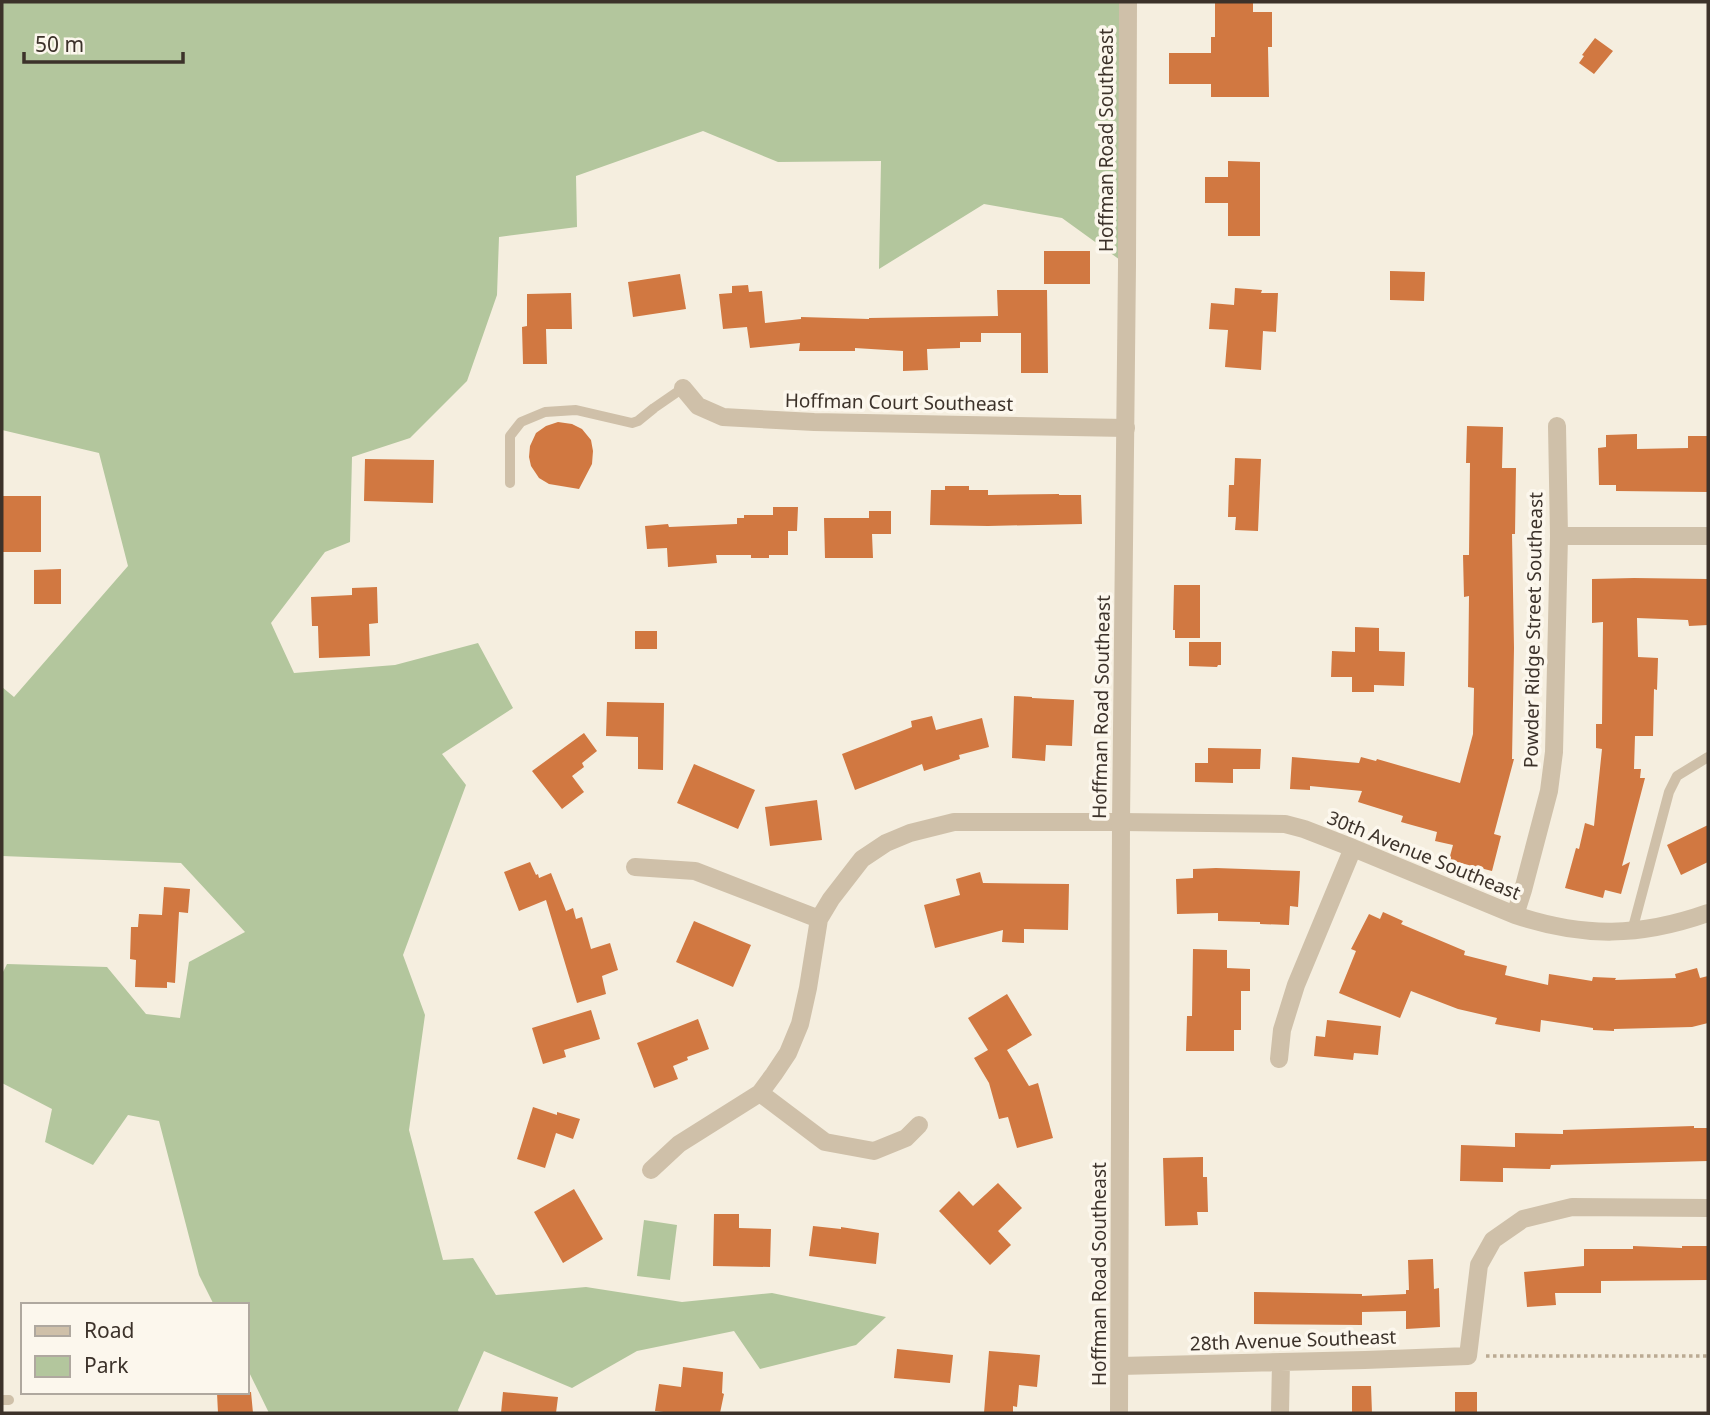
<svg xmlns="http://www.w3.org/2000/svg" width="1710" height="1415" viewBox="0 0 1710 1415" font-family="'Noto Sans',sans-serif">
<rect width="100%" height="100%" fill="#f5eedf"/>
<path fill="#b3c69d" d="M2,2h1126l-1,263 -65,-47 -78,-14 -105,65 2,-108 -103,1 -75,-31 -127,45 1,51 -78,10 -2,58 -30,86 -57,57 -58,19 -2,85 -25,10 -54,71 23,50 101,-8 83,-22 35,65 -71,46 24,31 -63,170 22,60 -16,115 34,130 30,-2 23,37 90,-8 96,15 90,-9 114,24 -30,28 -96,24 -26,-38 -97,20 -65,37 -88,-37 -26,59 1,3h-190l-22,-45v-63h-33l-15,-30 -40,-154 -31,-6 -35,50 -48,-23 7,-33 -50,-26v-109l5,-10 100,3 39,47 34,4 9,-56 56,-30 -64,-69 -179,-7v-169l12,10 114,-131 -29,-113 -97,-23z
M644,1220l33,5 -7,55 -33,-4z"/>
<path fill="#d17841" d="M1215,2h38v10h19v35h-4l1,50h-58v-13h-42v-31h42v-16h4z
M1595,38l18,13 -19,23 -15,-11 5,-7 -2,-1z
M1228,161l32,1v74h-32v-33h-23v-26h23z
M1044,251h46v33h-46z
M1390,271l35,1 -1,29 -34,-1z
M680,274l6,35 -53,8 -5,-35z
M748,285l1,7 13,-1 3,32 36,-4v-2l68,2v-1l129,-2 -1,-26h50l1,83h-27v-40h-40v9h-21v6l-33,1 1,21 -25,1v-20l-48,-3v3h-56l1,-8 -50,5 -3,-21 -24,2 -4,-35 13,-1v-7z
M1235,288l27,2 -1,3h17l-2,39 -13,-1 -2,39 -36,-3 3,-37 -19,-1 2,-26 23,2z
M571,293l1,36h-26l1,35h-24l-1,-37 5,-1v-32z
M558,422l14,2 10,5 9,11 2,11 -1,13 -13,25 -30,-5 -10,-6 -8,-12 -2,-9 1,-11 6,-13 10,-7z
M1467,426l36,1 -1,41h14l-1,66h-3l2,114 -2,111h2l-20,75 7,2 -9,35 -43,-11 4,-15 -18,-4 2,-9 -36,-10 2,-6 -45,-14 4,-11 -52,-5v4l-20,-1 2,-32 67,6 2,-6 15,4 1,-2 83,24 13,-49 1,-46 -6,-1 1,-91 -5,1 -1,-42h6l1,-92h-4z
M1637,434v15l51,-1v-12h20v56l-92,-1v-6h-17l-1,-37 8,-1v-12z
M1235,458l26,1 -3,72 -23,-1 1,-13h-8l1,-32h5z
M365,459l69,1 -1,43 -69,-2z
M945,486h24v4h19v5l71,-1v1h22l1,29 -94,2 -58,-1 1,-35h14z
M2,496h39v56h-39z
M773,507h25l-1,24h-9v24h-19v3h-18v-3h-35l1,8 -49,4 -1,-19 -20,1 -2,-23 23,-2 1,3 68,-3v-6h7v-3h29z
M869,511h22v23h-19l1,24h-48l-1,-40h45z
M61,569v35h-27v-34z
M1634,578l74,1v46l-19,1 -1,-6 -51,-2 1,39 20,1 -1,32 -3,-1 -1,47h-18l-1,33h7l-1,9h5l-23,88 8,-4 -9,32 -16,-4 -2,8 -38,-10 11,-40 3,1 6,-26 9,3 8,-77 -6,-1v-24h6l1,-102 -11,1v-44z
M1174,585h26v53h-25v-8h-2z
M377,587l1,36 -9,1 1,32 -51,2 -1,-32h-6l-1,-29 41,-2v-7z
M1355,627l24,1v23l26,1 -1,34 -30,-1v7h-22v-15h-21l1,-26 23,1z
M635,631h22v18h-22z
M1189,642h32v23h-3l-1,2 -28,-1z
M1014,696l18,1v1l42,2 -2,46 -26,-1 -1,16 -33,-3z
M607,702l57,1 -1,67 -25,-1v-32l-32,-1z
M932,716l4,14 46,-12 7,29 -30,8 1,4 -36,12 -2,-7 -67,26 -13,-36 70,-27 -1,-6z
M584,733l13,18 -15,12 2,4 -12,9 12,16 -22,17 -30,-38z
M1208,748l53,1 -1,20h-27v14l-38,-1v-19h13z
M694,764l61,26 -17,39 -61,-26z
M817,800l5,40 -52,6 -5,-39z
M1708,825v37l-27,13 -14,-30z
M530,862l6,13 2,-1 1,4 12,-5 15,38 7,-3 3,11 6,-2 9,32 19,-6 8,27 -16,6 4,18 -29,9 -31,-103 -27,11 -15,-39z
M1216,868l84,3 -2,36 -8,-1 -1,19 -29,-1v-2l-42,-1v-8l-41,1 -1,-35 17,-1v-9z
M980,872l3,11 86,1 -1,46 -44,-1v14l-22,-1 1,-12 -68,18 -11,-43 36,-10 -4,-16z
M164,887l26,2 -2,24 -9,-1 -4,71 -8,-1v6l-32,-1 1,-27 -6,-1 1,-32h7l1,-13 23,1z
M1383,912l20,9 -2,3 64,27 -1,4 43,11 -2,9 43,10 1,-11 43,7 1,-4 23,1 -1,2 61,-2 -1,-4 22,-6 3,10 8,-2v47l-16,4 -78,2v2l-21,-1v-2l-52,-8 -1,12 -45,-8 2,-6 -39,-9 -47,-18 -11,27 -61,-25 17,-42 -5,-2 18,-35 11,5z
M694,921l57,24 -18,42 -57,-25z
M1193,949l34,1v18l23,1v22h-9v39h-7v21h-48l1,-35h5z
M1007,994l25,41 -25,15 22,36 9,-3 15,55 -36,10 -9,-31 -9,2 -10,-36 -15,-25 14,-8 -20,-32z
M591,1010l9,29 -36,11 2,7 -23,7 -11,-36z
M698,1019l11,30 -22,8 1,3 -15,6 5,13 -24,9 -17,-45z
M1327,1020l54,6 -3,29 -24,-2 -1,7 -39,-4 2,-20 9,1z
M533,1107l24,8v-3l23,7 -7,20 -17,-6 -11,35 -28,-9z
M1694,1126v2h14v33l-157,4 -1,4 -47,-1v14l-43,-1 1,-36 54,2v-14l48,1v-4z
M1203,1157v20h4l1,35h-11l1,13 -33,1 -2,-68z
M998,1183l24,25 -24,23 13,14 -21,20 -51,-54 20,-20 14,15z
M574,1189l29,50 -40,24 -29,-51z
M714,1214h25v14l32,1 -1,38 -57,-1z
M813,1226l28,3v-2l38,6 -3,31 -67,-8z
M1633,1246l49,2v-2h26v34l-107,1v12h-46l1,12 -29,2 -3,-35 60,-6v-17h49z
M1433,1259l1,30 5,-1 1,39 -34,2v-18l-44,1v13l-108,-1v-32l108,2v2l44,-2v-4h3l-1,-30z
M897,1349l56,6 -3,28 -56,-5z
M989,1351l51,4 -3,32 -18,-2 -2,22 -4,-1v7h-29z
M683,1367l40,5 -1,21 2,1 -4,19h-48l-17,-2 4,-27 22,3z
M1352,1386h19l1,27h-20z
M251,1392l2,21h-35l-1,-20z
M503,1392l55,5 -2,16h-55z
M1455,1392h22v21h-22z"/>
<g fill="none" stroke-linecap="round" stroke-linejoin="round">
<path stroke="#bbaa93" stroke-width="3.5" stroke-dasharray="3.5 3.5" stroke-linecap="butt" d="M1486,1356h222"/>
<path stroke="#cfc0a9" stroke-width="10" d="M510,483v-47l11,-14 24,-10 31,-2 56,13 6,-2 16,-13 29,-20
M1632,931l37,-139 8,-16 31,-19
M2,1400h7"/>
<path stroke="#cfc0a9" stroke-width="18" d="M683,388l15,18 25,11 91,5 312,6
M1559,536h149
M635,867l60,4 124,48
M1515,915l8,-25 26,-99 5,-39 5,-216 -2,-110
M1279,1059l3,-29 14,-45 57,-137
M760,1093l65,49 49,9 32,-13 13,-13
M651,1170l28,-26 81,-51 14,-19 14,-21 12,-29 8,-36 11,-69 12,-20 31,-40 24,-16 24,-10 44,-11h167l164,2 19,5 49,19 162,67c69,23 125,22 193,-2
M1120,1366l245,-6 103,-4 11,-91 14,-25 30,-21 49,-12 136,1
M1280,1413l1,-51"/>
<path stroke="#cfc0a9" stroke-width="18" d="M1119,1413l2,-591 6,-557 1,-263"/>
</g>
<g text-anchor="middle" stroke-width="7" stroke-linejoin="round" paint-order="stroke">
<g font-size="19" fill="#3c322a" stroke="#fcf7ed">
<text transform="translate(1106 140) rotate(-90)" y="7">Hoffman Road Southeast</text>
<text transform="translate(899 402) rotate(1)" y="7">Hoffman Court Southeast</text>
<text transform="translate(1533 630) rotate(-89)" y="7">Powder Ridge Street Southeast</text>
<text transform="translate(1101 707) rotate(-89)" y="7">Hoffman Road Southeast</text>
<text transform="translate(1424 855) rotate(22)" y="7">30th Avenue Southeast</text>
<text transform="translate(1099 1274) rotate(-90)" y="7">Hoffman Road Southeast</text>
<text transform="translate(1293 1340) rotate(-2)" y="7">28th Avenue Southeast</text>
</g>
</g>
<rect width="1710" height="1415" fill="none" stroke="#3c322a" stroke-width="7"/>
<rect x="21" y="1303" width="228" height="91" fill="#fcf7ed" stroke="#afa89f" stroke-width="2"/>
<rect x="35" y="1326" width="35" height="10" fill="#cfc0a9" stroke="#afa89f" stroke-width="2"/>
<text x="84" y="1338" font-size="21" fill="#3c322a">Road</text>
<rect x="35" y="1356" width="35" height="21" fill="#b3c69d" stroke="#afa89f" stroke-width="2"/>
<text x="84" y="1373" font-size="21" fill="#3c322a">Park</text>
<path d="M24 52v10h159v-10" fill="none" stroke="#3c322a" stroke-width="3.5"/>
<text x="35" y="52" font-size="21" fill="#3c322a" stroke="#fcf7ed" stroke-width="5" paint-order="stroke">50 m</text>
</svg>
